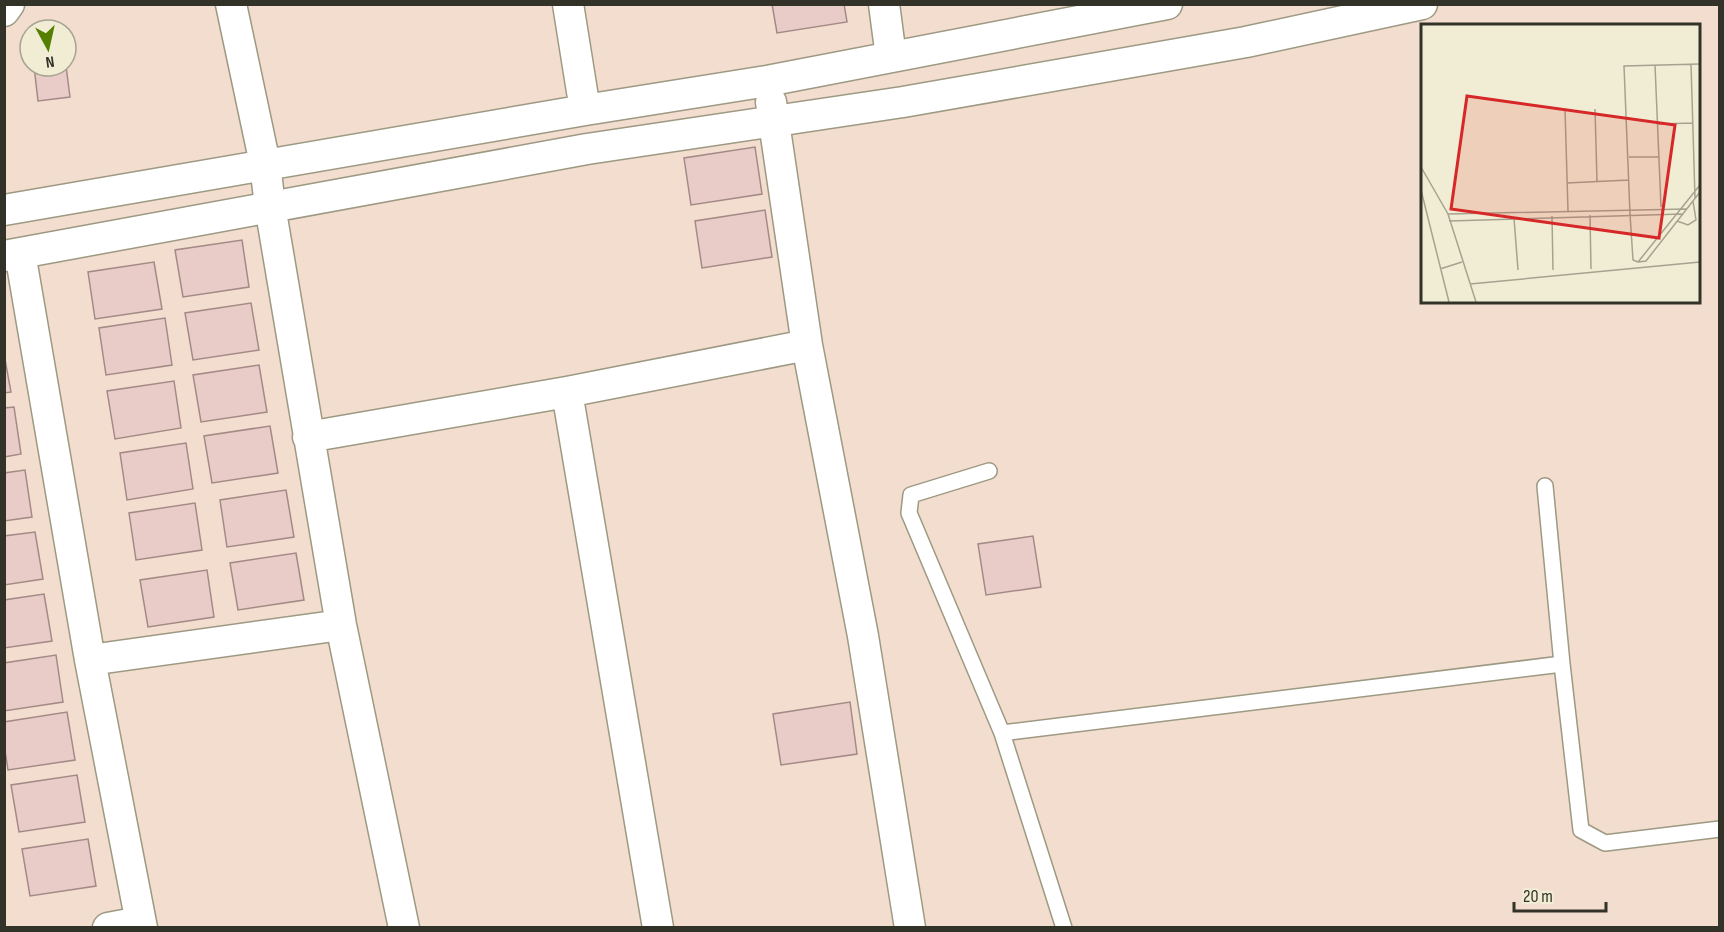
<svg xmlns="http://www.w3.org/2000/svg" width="1724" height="932" viewBox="0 0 1724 932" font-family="'Sofia Sans Condensed',sans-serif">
<rect width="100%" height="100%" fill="#f1edd4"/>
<path fill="#f2ddcf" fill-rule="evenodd" d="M5,5h1714v922h-1714zM1422,26h276v276h-276zM30,30h36v36h-36z"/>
<path fill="#e9ccc8" stroke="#a48a86" stroke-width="1.5" d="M772,4h72l3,18 -70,11z
M34,66h32l4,31 -32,4z
M755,147l7,47 -71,11 -7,-47z
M765,210l7,47 -70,11 -7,-47z
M242,240l7,47 -66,10 -8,-47z
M154,262l8,47 -67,10 -7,-47z
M251,303l8,47 -66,10 -8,-47z
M165,318l7,47 -66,10 -7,-47z
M4,354l7,38 -7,1z
M259,365l8,47 -66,10 -8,-47z
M174,381l7,47 -66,11 -8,-48z
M14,407l7,47 -17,3v-49z
M270,426l8,47 -66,10 -8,-47z
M186,443l7,46 -66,11 -7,-47z
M25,470l7,47 -28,4v-48z
M286,490l8,47 -67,10 -7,-47z
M195,503l7,47 -66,10 -7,-47z
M35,532l8,47 -39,6v-49z
M1033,536l8,51 -55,8 -8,-51z
M296,553l8,47 -66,10 -8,-47z
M207,570l7,47 -66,10 -8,-47z
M44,594l8,47 -48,7v-48z
M56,655l7,47 -59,9v-48z
M850,702l7,52 -76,11 -8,-51z
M67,712l8,48 -67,10 -4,-26v-22z
M77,775l8,47 -66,10 -8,-47z
M88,839l8,47 -66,10 -8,-47z"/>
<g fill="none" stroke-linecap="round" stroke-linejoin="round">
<defs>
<path id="lane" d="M989,471l-78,24 -2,18 93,220 560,-69 19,166 24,13 115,-14
M1545,486l17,178
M1002,733l62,195"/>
<path id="street" d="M231,4l34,160 5,42 71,419 63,303
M568,4l17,106
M884,4l7,53
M4,11l5,-7
M771,102l36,243 56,291 47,292
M4,210l581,-100 182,-29 400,-77
M20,253l70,407 52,268
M4,256l583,-107 316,-47 343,-60 176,-38
M567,392l91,536
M308,437l259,-45 240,-47
M90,660l251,-35
M108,928l32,-6"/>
</defs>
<use href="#lane" stroke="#9d9982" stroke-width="18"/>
<use href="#street" stroke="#9d9982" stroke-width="33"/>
<use href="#lane" stroke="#fff" stroke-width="15"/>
<use href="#street" stroke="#fff" stroke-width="30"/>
</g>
<g transform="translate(1421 24)">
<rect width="279" height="279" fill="#f1edd4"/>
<path fill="none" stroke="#a5a28f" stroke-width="1.5" d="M270,40l4,134M234,41l6,142M144,85l3,102M174,85l2,72M237,100l35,-1M208,133h30M0,143l27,47 28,88M146,159l62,-3M0,166l28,112M27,190l238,-5M169,191l1,54M131,192l1,54M93,194l4,52M28,197l233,-7M256,197l11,4 8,-5 -3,-19M217,238l-5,-2 -3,-46 -6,-148 76,-2M217,238l62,-77M217,238l8,-1 54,-69M19,245l22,-7M49,260l230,-22"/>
<path fill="#d62828" fill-opacity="0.15" stroke="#d62828" stroke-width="3" d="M46,72l208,29 -16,113 -208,-29z"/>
<rect width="279" height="279" fill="none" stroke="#333228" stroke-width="3"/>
</g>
<rect width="1724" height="932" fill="none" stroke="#333228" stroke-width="12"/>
<g transform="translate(48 48) rotate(172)"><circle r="28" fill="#f1edd4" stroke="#a5a28f" stroke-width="1.5"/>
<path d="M0-4.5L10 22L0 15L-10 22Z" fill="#557f00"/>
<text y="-9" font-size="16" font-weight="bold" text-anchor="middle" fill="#333228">N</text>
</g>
<path d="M1514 902v9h92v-9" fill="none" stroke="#333228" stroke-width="3"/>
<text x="1523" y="902" font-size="18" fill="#333228" stroke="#f1edd4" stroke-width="4.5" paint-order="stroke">20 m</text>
</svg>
